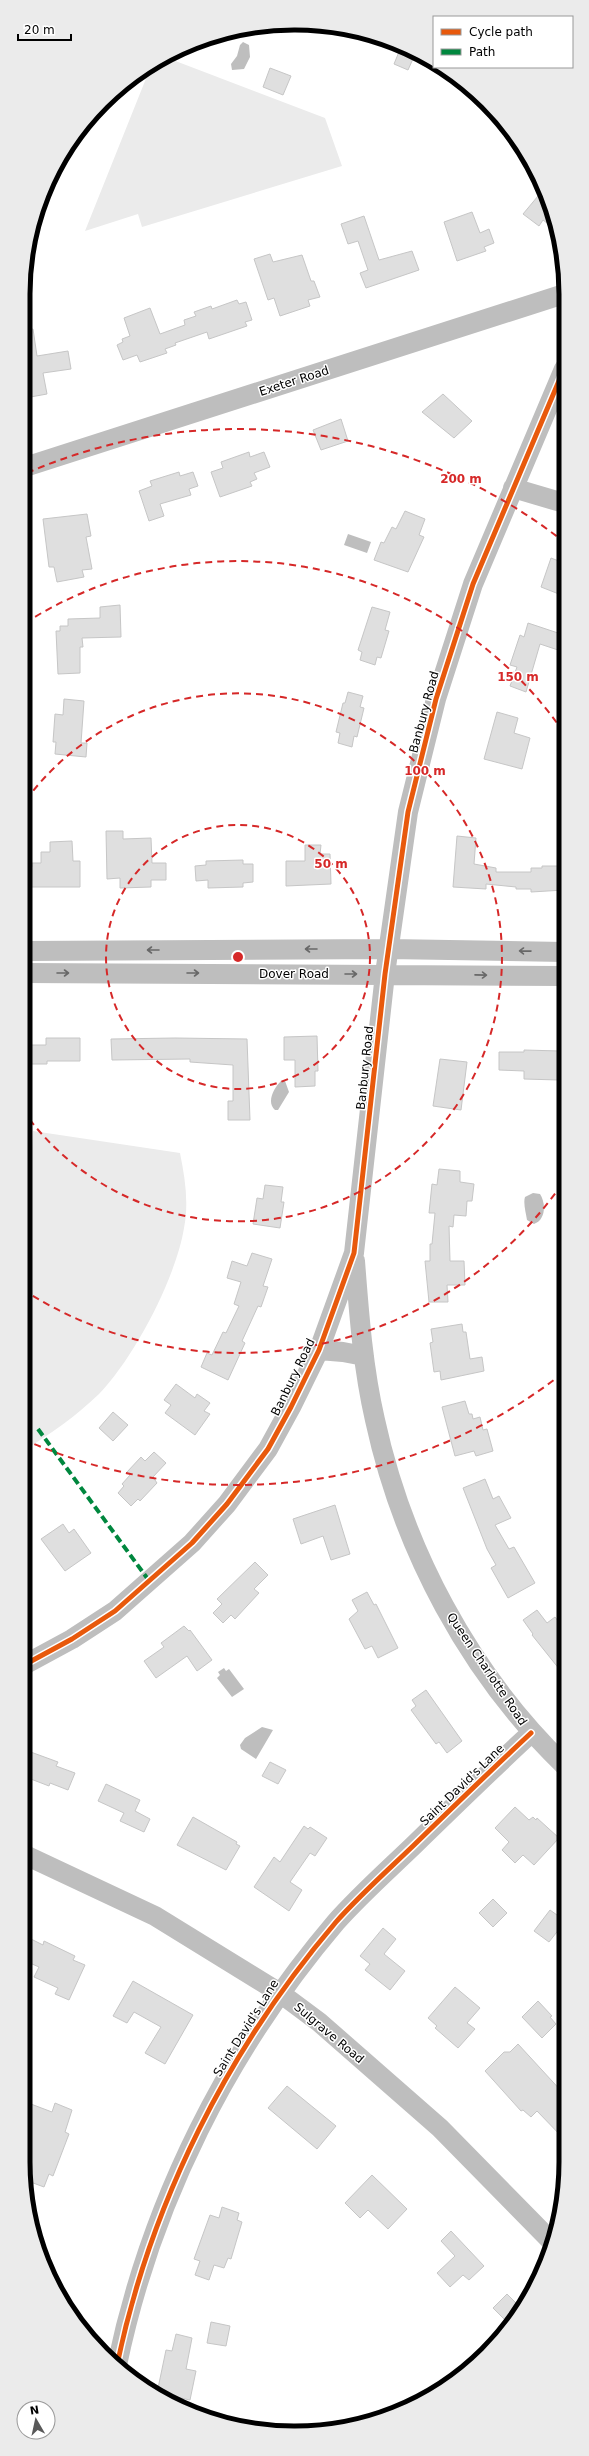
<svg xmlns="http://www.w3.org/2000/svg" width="589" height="2456" viewBox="0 0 589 2456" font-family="'DejaVu Sans',sans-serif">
<rect width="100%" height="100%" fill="#fff"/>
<path fill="#ebebeb" d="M165,57l160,61 17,48 -200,61 -4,-13 -53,17 66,-165z
M33,1131l147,22c5,25 9,50 4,75 -8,50 -50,130 -85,166 -23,22 -48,40 -75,56v-170z"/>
<path fill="#bebebe" d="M243,42l6,3 1,12 -6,12 -12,1 -1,-6 6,-8 3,-11z
M348,534l23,8 -4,11 -23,-8z
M281,1081h4l4,11 -11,18h-3c-9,-8 -1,-22 6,-29z
M533,1193l7,1c6,9 6,26 -6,30l-7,-4c-1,-7 -4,-17 -2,-23z
M224,1668l2,3 3,-2 15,20 -12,8 -15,-19 3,-3 -2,-3z
M262,1727l11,3 -17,29 -15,-10 -1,-4 5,-7z"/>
<path fill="#dfdfdf" stroke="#c6c6c6" d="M401,47l15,5 -8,18 -14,-6z
M270,68l21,8 -8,19 -20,-8z
M543,190l12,39 -12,-9 -4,6 -16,-12z
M472,212l8,21 9,-4 5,14 -10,4 2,4 -29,10 -13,-39z
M364,216l15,44 33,-9 7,19 -53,18 -6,-15 8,-3 -10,-29 -10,3 -7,-20z
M270,254l3,8 29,-7 9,26h3l6,16 -12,3 2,6 -30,10 -6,-18 -6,2 -14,-41z
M237,300l2,4 7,-2 6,18 -7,2 2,4 -38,13 -2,-7 -32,11 1,2 -11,4 2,4 -27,9 -3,-7 -14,5 -6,-15 6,-3 -1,-3 8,-3 -6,-18 26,-10 10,26 25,-9 -1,-5 12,-4 -2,-4 17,-6 1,3z
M33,329l4,27 31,-5 3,18 -28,4 4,21 -22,4v-68z
M443,394l29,27 -18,17 -32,-26z
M341,419l7,22 -27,9 -8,-20z
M249,452l1,5 14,-5 6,15 -16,6 3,6 -7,3 2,4 -32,11 -9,-25 12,-4 -2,-6z
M179,472l1,4 13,-4 5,14 -9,3 2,6 -31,9 4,12 -15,5 -10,-30 13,-5 -2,-5z
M405,511l20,8 -6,16 5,2 -16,35 -34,-12 7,-18 3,1 8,-16 4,2z
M87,514l4,22 -5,1 6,32 -10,1 2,7 -27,5 -3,-15h-5l-6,-48z
M551,558l13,5v33l-23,-9z
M120,605l1,32 -39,1 1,9h-3v26l-22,1 -2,-43h4v-5h8v-7l32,-1v-11z
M372,607l18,5 -5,18 4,1 -8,27 -4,-1 -2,8 -15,-5 2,-8 -4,-2z
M528,623l36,12v17l-24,-8 -14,48 -16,-6 7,-19 -7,-2 10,-30 4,2z
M348,692l15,4 -3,11 4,1 -7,29 -3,-1 -2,11 -14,-4 2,-10 -4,-1 7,-29h2z
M64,699l20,2 -3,42h6l-1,14 -31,-3 1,-12h-3l2,-28 8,1z
M497,712l21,6 -4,15 16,5 -8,31 -38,-10z
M106,831h17v8l28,-1 1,25h14v17h-15v7l-31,1v-10l-13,1z
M457,836l19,2 -2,26 22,4v4h35v-4h11v-2h20l2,24 -33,2v-3h-15v-2l-30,-3v5l-33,-2z
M72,841l1,20h7v26h-55v-20h7v-4h9v-11h9v-10z
M305,845h16l-1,9h10l1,30 -45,2v-25h19z
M243,860v4h10v18l-10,1v4l-35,1v-8l-12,1 -1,-15 11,-1v-4z
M317,1036l1,35h-3v15l-20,1v-27h-11v-23z
M46,1038h34v23h-33v3h-18v-19h17z
M175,1038l72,1 3,81h-22v-19h5v-36l-43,-3v-3l-78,1 -1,-21z
M524,1050l36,1 -1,29 -35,-1v-8l-25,-1v-18h25z
M440,1059l27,3 -6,48 -28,-4z
M439,1169l21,2v11l14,2 -2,17h-5l-1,15 -12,-1 -1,12 -4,-1 1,35h14l1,24h-18l1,17h-19l-4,-41h5v-17h2l3,-31h-6l3,-29 5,1z
M265,1185l18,2 -2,15h3l-4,26 -27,-4 4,-26 6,1z
M252,1253l20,6 -9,27 5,1 -7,20 -3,-1 -16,35 3,2 -17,37 -27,-13 6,-14 5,2 11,-23 3,1 13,-27 -5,-2 7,-22 -14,-4 5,-17 15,5z
M462,1324l1,8h3l4,27 12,-2 2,14 -43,9 -1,-9 -6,1 -4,-29 3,-1 -2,-13z
M176,1384l19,14 2,-4 13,9 -6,8 6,3 -15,21 -30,-22 6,-8 -7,-5z
M465,1401l4,13h3l1,5 7,-2 3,13 4,-1 6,22 -17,5 -2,-5 -19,5 -13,-49z
M113,1412l15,13 -15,16 -14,-13z
M154,1452l12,11 -13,14 4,6 -17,18 -2,-2 -7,7 -13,-13 6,-7 -2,-2 8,-9 -3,-3 14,-15 4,4z
M485,1479l8,20 6,-3 12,22 -16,7 14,24 5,-2 21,36 -27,15 -17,-30 5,-3 -9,-16 -24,-61z
M335,1505l15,49 -19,6 -8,-24 -22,8 -8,-25z
M63,1524l6,9 5,-4 17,24 -26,18 -24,-32z
M255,1562l13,13 -14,14 5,4 -24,26 -4,-4 -8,8 -10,-10 9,-9 -5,-5z
M367,1592l7,13 2,-1 22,44 -20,10 -6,-12 -7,3 -16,-30 9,-8 -6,-11z
M537,1610l10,13 8,-6 9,12v46l-32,-40 1,-1 -10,-14z
M184,1626l5,5 1,-1 22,30 -15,11 -10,-15 -31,22 -12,-17 20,-14 -3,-4z
M426,1690l36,51 -15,12 -8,-11 -3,2 -25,-34 5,-4 -4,-6z
M28,1751l30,11 -2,4 19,7 -7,17 -18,-7 -1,3 -26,-10v-14z
M270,1762l16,8 -8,14 -16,-8z
M106,1784l34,16 -5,11 15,8 -6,13 -24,-11 4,-8 -26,-12z
M515,1807l14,13 4,-3 3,3 1,-2 22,20 -25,27 -11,-10 -8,8 -13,-13 7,-8 -14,-14z
M193,1817l44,25 -1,2 4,2 -14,24 -49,-25z
M304,1826l4,3 2,-2 17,11 -12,18 -5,-3 -20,29 12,8 -13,21 -35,-24 20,-30 6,5z
M493,1899l14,14 -14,14 -14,-14z
M550,1910l14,10v3l-15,19 -15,-11z
M383,1928l13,11 -12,15 21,17 -15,19 -25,-20 5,-6 -10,-8z
M31,1939l12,6 1,-4 31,15 -2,4 12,5 -16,35 -14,-6 3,-6 -24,-11 5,-10 -16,-7z
M133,1981l60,34 -28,49 -20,-11 16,-26 -27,-15 -7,11 -14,-7z
M455,1987l25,21 -13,15 8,6 -17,19 -23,-20 2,-2 -9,-8z
M538,2001l14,15 -2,1 6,7 -14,14 -20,-21z
M518,2044l46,50v45l-27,-28 -6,6 -8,-7 -2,1 -36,-40 19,-19h6z
M287,2086l49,40 -19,23 -49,-41z
M23,2101l29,11 3,-9 17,7 -7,22 4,2 -16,42 -4,-2 -5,13 -19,-7z
M372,2175l35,34 -19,20 -20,-19 -8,8 -15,-15z
M222,2207l17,6 -2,7 5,2 -11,37 -3,-1 -4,10 -10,-3 -5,15 -14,-5 5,-14 -6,-2 16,-44 9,3z
M451,2231l33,35 -15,14 -6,-5 -13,12 -13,-14 18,-17 -14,-15z
M507,2294l15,15 -12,16 -17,-17z
M211,2322l19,4 -4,20 -19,-3z
M176,2334l16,4 -6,31 10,2 -6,29 -33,-7 9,-43 6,1z"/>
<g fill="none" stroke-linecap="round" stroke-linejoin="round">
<path stroke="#bebebe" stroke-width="20" d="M25,467l539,-173
M513,488l51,15
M24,951l365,-2 175,3
M24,973l540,3
M355,1261c4,53 8,107 20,159 28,129 94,253 189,345
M319,1350l24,2 21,4
M24,1665l48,-26 43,-28 77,-68 35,-39 41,-55 23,-42 28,-57 35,-97 31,-279 23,-162 28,-113 37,-115 91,-215
M23,1854l132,62 125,77 39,29 121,106 113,115
M117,2365c34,-163 111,-316 219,-443 24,-27 51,-51 77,-76 39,-38 78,-76 118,-113"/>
<path stroke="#00873e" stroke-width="4" stroke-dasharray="8 4" stroke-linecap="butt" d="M38,1429l112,153"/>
<defs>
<path id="cycleway" d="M24,1665l48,-26 43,-28 77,-68 35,-39 41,-55 23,-42 28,-57 35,-97 31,-279 23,-162 28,-113 37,-115 91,-215
M117,2365c34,-163 111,-316 219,-443 24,-27 51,-51 77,-76 39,-38 78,-76 118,-113"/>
</defs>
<use href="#cycleway" stroke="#fff" stroke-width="8"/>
<use href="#cycleway" stroke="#e8590c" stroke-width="5"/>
</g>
<defs><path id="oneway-shaft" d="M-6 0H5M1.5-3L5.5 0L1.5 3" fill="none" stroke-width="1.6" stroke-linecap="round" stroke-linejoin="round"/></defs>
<g stroke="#686868">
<use href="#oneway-shaft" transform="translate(311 949) rotate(180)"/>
<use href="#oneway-shaft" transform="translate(153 950) rotate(180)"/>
<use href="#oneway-shaft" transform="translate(525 951) rotate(-179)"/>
<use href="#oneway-shaft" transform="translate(63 973)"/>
<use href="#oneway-shaft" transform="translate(193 973)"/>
<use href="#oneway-shaft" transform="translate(351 974)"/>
<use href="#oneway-shaft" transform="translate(481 975) rotate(1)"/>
</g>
<g fill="none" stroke="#d62828" stroke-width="2" stroke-dasharray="7 5">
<circle cx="238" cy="957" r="132"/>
<path d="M26 800A264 264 0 1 1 24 1112"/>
<path d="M562 1184A396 396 0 0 1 25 1291M25 623A396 396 0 0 1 562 730"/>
<path d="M563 1373A528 528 0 0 1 27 1441M27 473A528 528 0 0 1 563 541"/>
</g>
<g text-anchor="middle" stroke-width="3" stroke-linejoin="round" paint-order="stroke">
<g font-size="12" fill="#000" stroke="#fff">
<text transform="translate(294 381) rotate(-18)" y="4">Exeter Road</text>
<text transform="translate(424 712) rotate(-75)" y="4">Banbury Road</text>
<text x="294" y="978">Dover Road</text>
<text transform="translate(365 1068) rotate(-84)" y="4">Banbury Road</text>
<text transform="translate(293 1377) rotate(-64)" y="4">Banbury Road</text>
<text transform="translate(487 1669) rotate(56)" y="4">Queen Charlotte Road</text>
<text transform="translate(462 1785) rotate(-44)" y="4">Saint David's Lane</text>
<text transform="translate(246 2028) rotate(-58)" y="4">Saint David's Lane</text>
<text transform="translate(329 2033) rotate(40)" y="4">Sulgrave Road</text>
</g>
</g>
<path d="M0 0H589V2456H0ZM294 30H295A264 264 0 0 1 559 294V2162A264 264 0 0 1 295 2426H294A264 264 0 0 1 30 2162V294A264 264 0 0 1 294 30Z" fill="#ebebeb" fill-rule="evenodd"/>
<path fill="none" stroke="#000" stroke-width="5" d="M294 30H295A264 264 0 0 1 559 294V2162A264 264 0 0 1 295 2426H294A264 264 0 0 1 30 2162V294A264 264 0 0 1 294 30Z"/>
<circle cx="238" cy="957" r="6" fill="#d62828" stroke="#fff" stroke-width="2"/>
<g font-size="12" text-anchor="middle" font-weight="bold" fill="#d62828" stroke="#fff" stroke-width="3" stroke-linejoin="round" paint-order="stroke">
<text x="461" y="483">200 m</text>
<text x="518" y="681">150 m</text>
<text x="425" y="775">100 m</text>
<text x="331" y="868">50 m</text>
</g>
<rect x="433" y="16" width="140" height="52" fill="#ffffff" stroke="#999999"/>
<rect x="441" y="29" width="20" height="6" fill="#e8590c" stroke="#999999"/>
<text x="469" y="36" font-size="12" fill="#000000">Cycle path</text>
<rect x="441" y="49" width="20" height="6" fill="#00873e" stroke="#999999"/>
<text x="469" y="56" font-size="12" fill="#000000">Path</text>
<g transform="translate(36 2420) rotate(351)"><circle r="19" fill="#ffffff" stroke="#999999"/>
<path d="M0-3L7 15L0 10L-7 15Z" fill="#595959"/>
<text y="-6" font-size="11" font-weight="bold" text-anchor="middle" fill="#000000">N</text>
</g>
<path d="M18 34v6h53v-6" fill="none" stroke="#000000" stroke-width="2"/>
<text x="24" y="34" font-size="12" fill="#000000" stroke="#ffffff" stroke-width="3" paint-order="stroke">20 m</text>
</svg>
